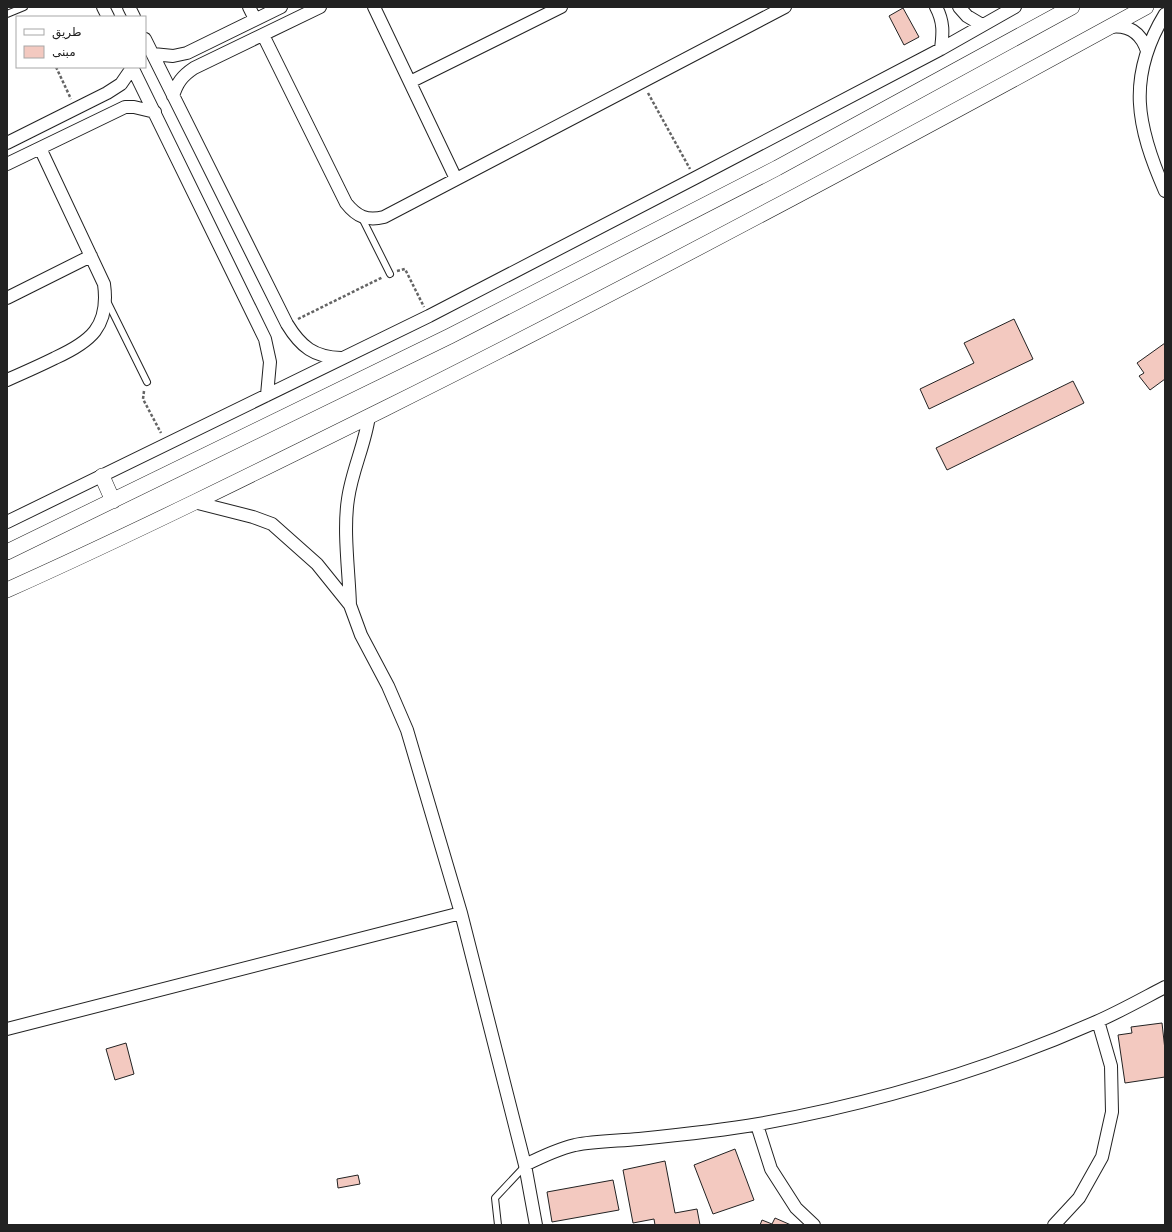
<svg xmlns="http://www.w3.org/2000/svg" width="1172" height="1232" viewBox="0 0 1172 1232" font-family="'DejaVu Sans','Noto Naskh Arabic',sans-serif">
<rect width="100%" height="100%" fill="#fff"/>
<path fill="#f3c9c0" stroke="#222" d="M903,8l16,29 -15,8 -15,-29z
M1014,319l19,40 -104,50 -9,-20 54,-26 -10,-20z
M1165,343v36l-15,11 -11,-14 5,-3 -7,-10z
M1073,381l11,22 -137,67 -11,-22z
M1162,1023l3,27v27l-40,6 -7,-48 14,-2 -1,-6z
M126,1043l8,31 -19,6 -9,-31z
M735,1149l19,51 -41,14 -19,-49z
M665,1161l10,52 22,-4 3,16h-45l-1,-6 -21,4 -10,-53z
M358,1175l2,9 -22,4 -1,-9z
M613,1180l6,30 -67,12 -5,-30z
M775,1218l16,7h-31l2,-5 10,4z"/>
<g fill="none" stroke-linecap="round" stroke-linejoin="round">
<defs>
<path id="service" d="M7,14l17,-7
M362,218l28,56
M107,301l40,81
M498,1225l-3,-27 30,-32"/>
<path id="minor" d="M103,7l5,10
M129,7l5,10
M249,7l6,12
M374,7l82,172
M936,7c8,15 7,26 5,42
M959,7l8,9 15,9
M1165,14c-39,64 -28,113 0,177
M1109,27c19,-3 32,5 38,24
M263,35l83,168c11,14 21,18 38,14l401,-210
M145,39l142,285c14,23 27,33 54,34
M153,54l20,2 14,-3 94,-46
M132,67l133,272 5,23 -3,33
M410,82l151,-75
M173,96c4,-13 9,-20 21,-28l126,-61
M7,143l100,-50 14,-9 11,-16
M7,164l118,-57h9l21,5
M7,298l84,-42
M7,380c16,-7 32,-14 48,-22 35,-16 55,-31 49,-74l-64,-136
M194,502l59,15 19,7 45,40 33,41 11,30 27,51 19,44 54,183 64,252
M7,522l422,-206 266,-138 246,-129 74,-42
M350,605c-1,-33 -7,-74 -2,-106 4,-29 17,-54 21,-83
M7,1029l454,-116
M757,1125l14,44 25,39 18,17
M536,1225l-11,-60c16,-8 33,-16 50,-20 20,-4 43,-4 64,-6 40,-4 80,-8 120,-15 116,-21 228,-54 337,-102 23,-10 46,-23 69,-35
M1054,1225l25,-27 23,-41 10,-45 -1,-46 -13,-45"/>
<path id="tertiary" d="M102,476l11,25
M7,552l443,-216 327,-168 295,-161
M7,590c127,-57 252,-119 377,-181 257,-128 510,-264 762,-402"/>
</defs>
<use href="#service" stroke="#222" stroke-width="8"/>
<use href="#minor" stroke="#222" stroke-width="14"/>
<use href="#tertiary" stroke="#222" stroke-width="16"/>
<path stroke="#646464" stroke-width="2.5" stroke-dasharray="3 2" stroke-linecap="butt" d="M56,67l15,32
M648,93l42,76
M397,271l8,-2 19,38
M298,319l85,-42
M144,391l-1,8 18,34"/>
<use href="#service" stroke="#fff" stroke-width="6"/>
<use href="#minor" stroke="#fff" stroke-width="12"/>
<use href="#tertiary" stroke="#fff" stroke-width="15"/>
</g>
<rect width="1172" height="1232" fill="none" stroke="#222222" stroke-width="16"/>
<rect x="16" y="16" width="130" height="52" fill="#ffffff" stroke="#a7a7a7"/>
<rect x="24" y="29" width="20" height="6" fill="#ffffff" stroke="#a7a7a7"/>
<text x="52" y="36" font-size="12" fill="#222222">طريق</text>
<rect x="24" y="46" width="20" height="12" fill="#f3c9c0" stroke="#a7a7a7"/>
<text x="52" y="56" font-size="12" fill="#222222">مبنى</text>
</svg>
